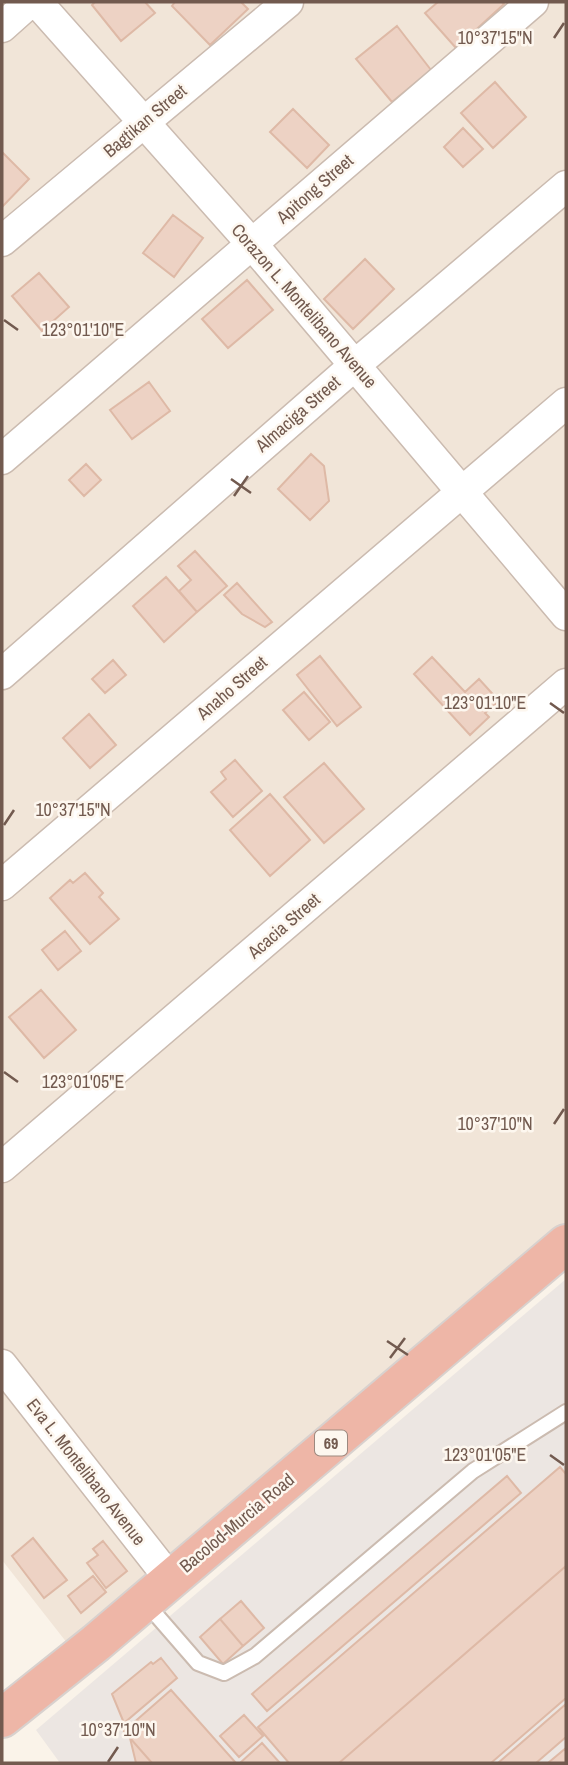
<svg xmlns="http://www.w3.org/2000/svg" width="568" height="1765" viewBox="0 0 568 1765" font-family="'Archivo Narrow',sans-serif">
<rect width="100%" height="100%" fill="#faf3e9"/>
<path fill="#f1e5d8" d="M2,2h564v1222l-495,424 -69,-88z"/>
<path fill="#ece6e2" d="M566,1279v484h-506l-24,-33z"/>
<path fill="#edd2c4" stroke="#deb9a6" stroke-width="2" d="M95,2h50l10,11 -34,28 -29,-36z
M175,2h66l7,7 -38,36 -38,-39z
M438,2h64l2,2 -48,44 -31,-35z
M397,26l34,44 -39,32 -36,-43z
M495,82l31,35 -33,31 -32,-35z
M293,109l36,36 -22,23 -37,-36z
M463,128l20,21 -20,18 -19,-20z
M2,152l27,27 -27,28z
M173,215l30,23 -29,39 -31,-24z
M365,259l29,30 -41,40 -29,-30z
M39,273l30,34 -27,24 -30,-35z
M247,280l26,30 -45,38 -26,-29z
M149,382l21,29 -38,28 -22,-29z
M311,454l13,12 5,35 -19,19 -32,-31z
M86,464l15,16 -17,16 -15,-16z
M195,551l32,35 -30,26 -18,-21 12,-11 -13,-14z
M166,577l31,35 -33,30 -31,-36z
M237,583l35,39 -7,5 -23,-13 -18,-19z
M320,656l41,51 -24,19 -40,-51z
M432,657l33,35 14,-13 20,22 -14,12 4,4 -19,18 -56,-61z
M113,660l13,15 -21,18 -13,-14z
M304,692l26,30 -21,18 -26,-30z
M89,714l27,31 -26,23 -27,-30z
M235,760l27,31 -29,26 -22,-25 15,-13 -5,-7z
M324,763l40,46 -40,34 -40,-46z
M270,794l40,46 -40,36 -40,-46z
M85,873l18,20 -4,4 20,22 -29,25 -40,-46 20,-18 3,3z
M65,931l16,20 -23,19 -16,-20z
M41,990l35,40 -32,28 -35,-41z
M560,1467l6,7v92l-227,197h-50l-31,-36z
M507,1476l14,17 -254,218 -15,-17z
M33,1538l34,42 -23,18 -32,-42z
M103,1541l24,30 -21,17 -19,-25 11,-8 -5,-6z
M566,1566v132l-75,65h-152z
M93,1576l13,16 -25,21 -13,-17z
M241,1601l23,27 -21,18 -23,-27z
M220,1619l23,27 -20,18 -23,-27z
M161,1658l16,20 -53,45 -12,-29 39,-32 2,2z
M171,1690l65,73h-84l-22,-25 -6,-7z
M566,1704v33l-30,26h-38z
M244,1715l19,21 -24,21 -19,-21z
M130,1738l22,25h-16z
M262,1743l18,20h-40z
M566,1748v15h-18z"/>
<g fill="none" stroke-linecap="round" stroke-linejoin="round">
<defs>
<path id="lane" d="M145,1602l53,61 26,10 31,-17 218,-185 93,-59"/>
<path id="street" d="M37,2l215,242 314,371
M2,27l28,-25
M2,241l286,-239
M2,459l531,-457
M2,674l353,-309 211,-179
M2,885l564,-482
M2,1167l564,-483
M2,1365l168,214"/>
<path id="highway" d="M2,1718l94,-75 470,-399"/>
</defs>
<use href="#lane" stroke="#cbbbb0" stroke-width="18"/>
<use href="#street" stroke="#cbbbb0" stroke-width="33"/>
<use href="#highway" stroke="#d8d1ce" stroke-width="42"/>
<use href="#lane" stroke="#fff" stroke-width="14"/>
<use href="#street" stroke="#fff" stroke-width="30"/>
<use href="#highway" stroke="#eeb6a7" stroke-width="38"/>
</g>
<path fill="none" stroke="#725a4f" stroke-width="2.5" d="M554,38l10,-15M4,320l14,10M231,479l20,14M234,496l14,-20M550,703l14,10M4,825l10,-15M4,1072l14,10M554,1124l10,-15M387,1341l21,14M390,1358l15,-20M550,1455l14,10M108,1762l10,-15"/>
<g text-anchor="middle" stroke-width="5" stroke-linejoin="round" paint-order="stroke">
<rect fill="#fdf7ef" stroke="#9c897f" stroke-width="2" x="315" y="1430.5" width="32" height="25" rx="5"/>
<g font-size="16" font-weight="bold" fill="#725a4f">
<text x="331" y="1449">69</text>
</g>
<g font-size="18" fill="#725a4f" stroke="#fdf7ef">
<text transform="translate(145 121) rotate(-40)" y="6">Bagtikan Street</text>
<text transform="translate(315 189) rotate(-41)" y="6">Apitong Street</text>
<text transform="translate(304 306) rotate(49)" y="6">Corazon L. Montelibano Avenue</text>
<text transform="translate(298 414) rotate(-41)" y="6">Almaciga Street</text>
<text transform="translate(232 688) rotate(-41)" y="6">Anaho Street</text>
<text transform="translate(284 926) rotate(-41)" y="6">Acacia Street</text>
<text transform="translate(86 1472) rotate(52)" y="6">Eva L. Montelibano Avenue</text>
<text transform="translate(237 1523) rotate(-40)" y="6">Bacolod-Murcia Road</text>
</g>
</g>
<g font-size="18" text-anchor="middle" fill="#725a4f" stroke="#fdf7ef" stroke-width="5" stroke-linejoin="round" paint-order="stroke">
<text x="495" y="44">10°37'15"N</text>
<text x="83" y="336">123°01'10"E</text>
<text x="485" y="709">123°01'10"E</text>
<text x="73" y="816">10°37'15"N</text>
<text x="83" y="1088">123°01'05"E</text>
<text x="495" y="1130">10°37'10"N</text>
<text x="485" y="1461">123°01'05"E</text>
<text x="118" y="1736">10°37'10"N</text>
</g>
<rect width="568" height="1765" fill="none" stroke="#725a4f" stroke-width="7"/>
</svg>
